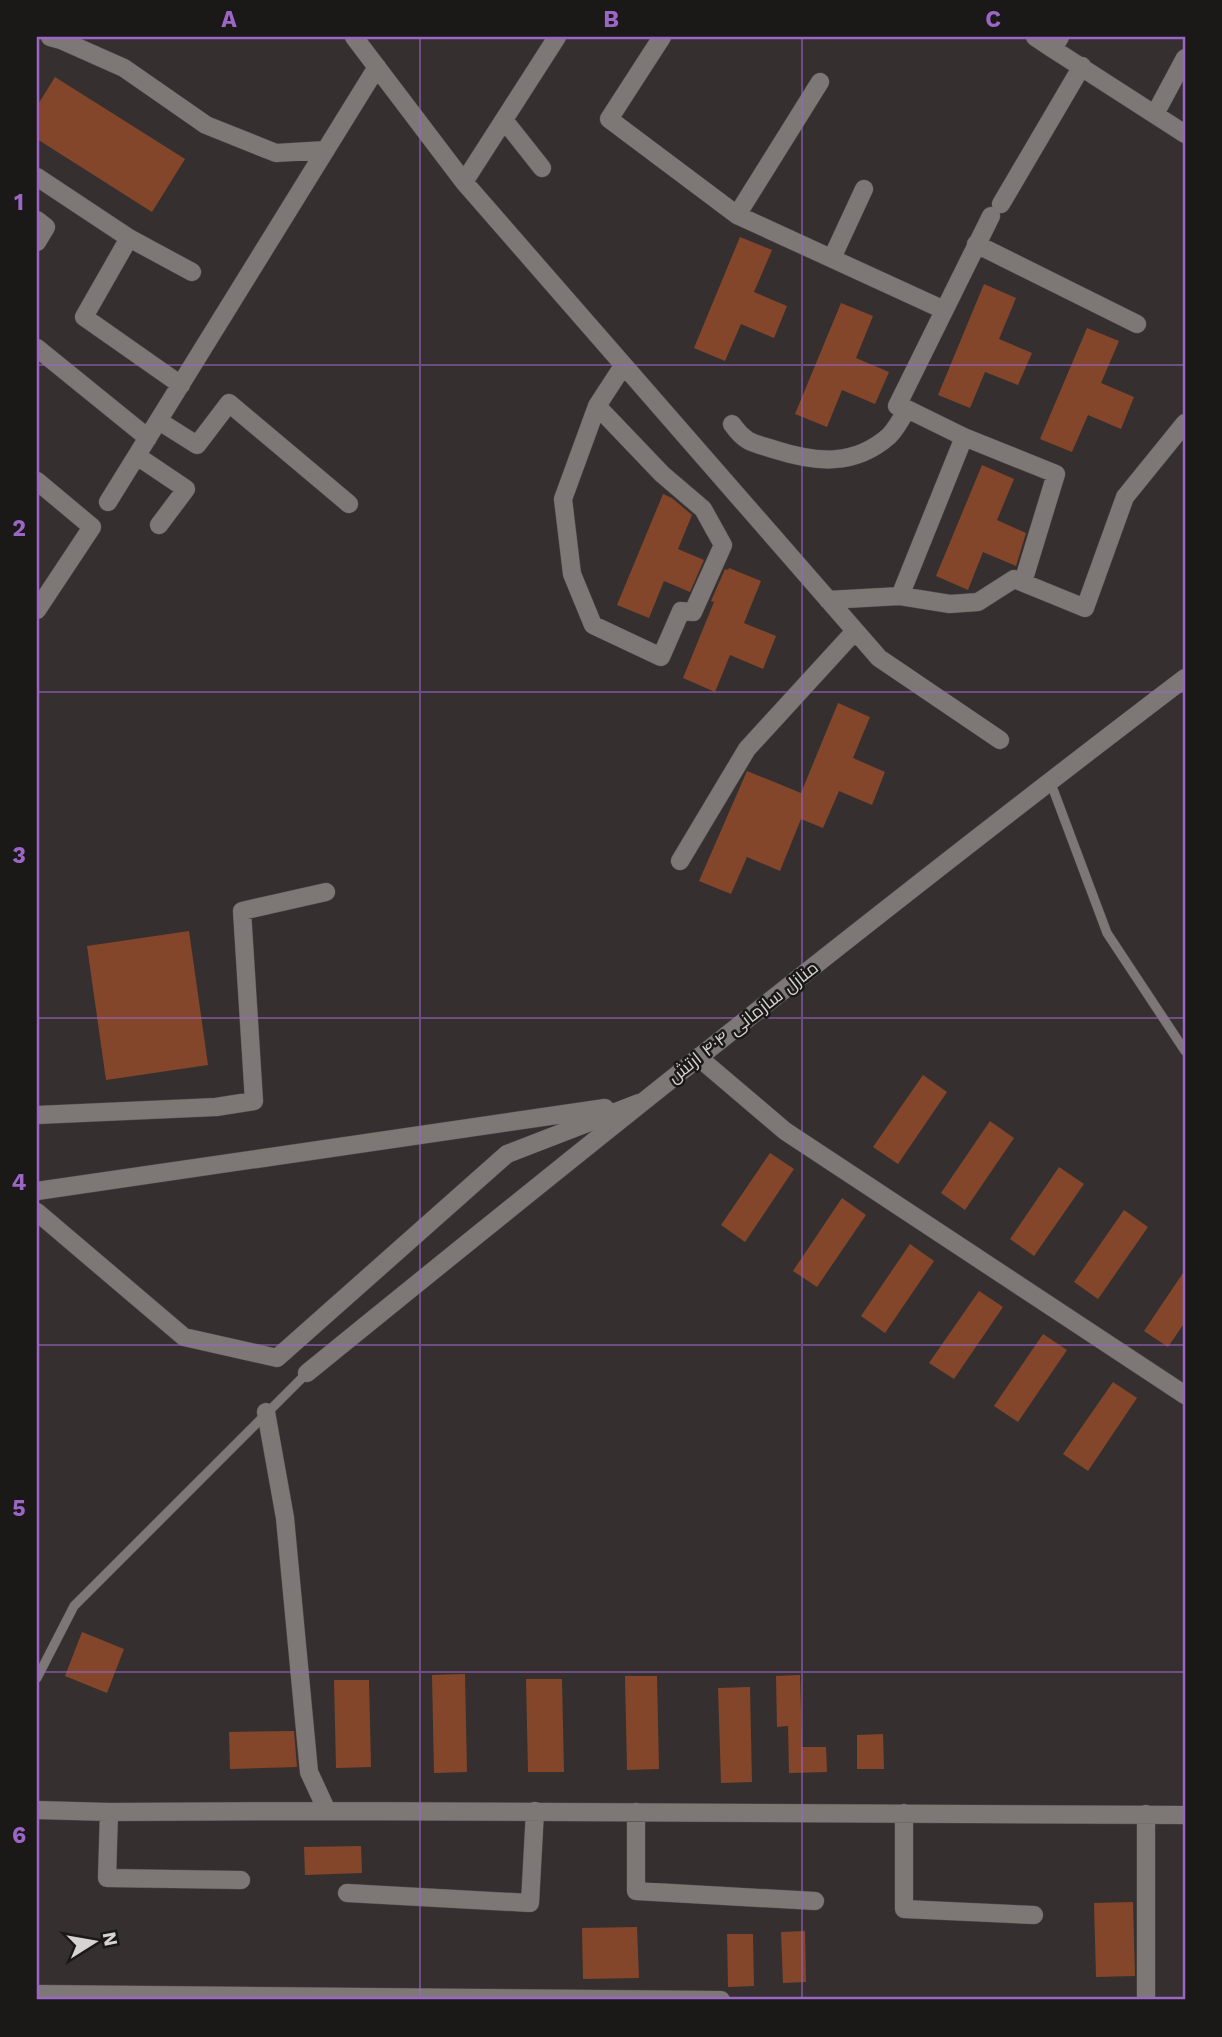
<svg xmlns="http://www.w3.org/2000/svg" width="1222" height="2037" viewBox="0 0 1222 2037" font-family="'Work Sans',Cairo,sans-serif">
<rect width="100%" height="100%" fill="#35302f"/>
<path fill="#83462a" d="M55,77l130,82 -33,53 -115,-73v-33z
M740,237l32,13 -18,42 33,14 -13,32 -33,-14 -16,37 -31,-13z
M984,284l32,14 -17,41 33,14 -14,32 -33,-13 -15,36 -32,-13z
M841,303l32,13 -17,42 33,14 -14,32 -33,-14 -15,37 -32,-13z
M1087,328l32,13 -18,42 33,14 -13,32 -33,-14 -16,37 -32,-13z
M982,465l32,14 -17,41 29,13 -10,33 -33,-14 -15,38 -32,-14z
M663,494l9,4 20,17 -14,34 26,11 -14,32 -26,-11 -15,37 -32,-13z
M729,568l32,13 -17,42 32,13 -13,33 -33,-14 -15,37 -32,-14 31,-76 -3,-1 14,-32 3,1z
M838,703l32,14 -17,41 32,14 -13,33 -33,-14 -16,37 -22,-9 -21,52 -33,-14 -16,37 -32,-13 48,-110 54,22z
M189,931l19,134 -102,15 -19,-134z
M923,1075l24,17 -49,72 -25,-17z
M990,1121l24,17 -49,72 -24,-17z
M770,1153l24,16 -49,73 -24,-17z
M1059,1167l25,17 -50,72 -24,-17z
M842,1198l24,17 -49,72 -24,-16z
M1124,1210l24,17 -50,72 -24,-17z
M910,1244l24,17 -49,72 -24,-17z
M1185,1270v52l-17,25 -24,-16z
M979,1291l24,16 -49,72 -25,-16z
M1043,1334l24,16 -49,72 -24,-16z
M1113,1382l24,16 -49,73 -25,-17z
M82,1632l42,17 -17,44 -42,-17z
M465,1674l2,98 -33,1 -2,-98z
M800,1675l2,72h24l1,25 -38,1 -1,-47 -11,1 -1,-51z
M625,1676h32l2,93 -32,1z
M526,1679h36l2,93h-36z
M334,1680h35l2,87 -35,1z
M750,1687l2,95 -31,1 -3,-95z
M294,1731l3,36 -67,2 -1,-37z
M883,1734l1,35h-27v-34z
M361,1846l1,27 -57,2 -1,-28z
M1133,1902l2,74 -39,1 -2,-74z
M637,1927l2,51 -56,1 -1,-51z
M805,1931l1,51 -23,1 -2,-51z
M727,1934h26l1,52 -26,1z"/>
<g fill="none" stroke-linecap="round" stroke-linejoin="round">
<defs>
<path id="lane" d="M1050,781l57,152 78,118
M37,1678l37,-72 233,-233"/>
<path id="street" d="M50,37l11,3 63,28 82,57 70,28 50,-3
M354,37l110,145 415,476 121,82
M662,37l-53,82 128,96 207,95
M1035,37l18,12
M1060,37l-7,12 132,85
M1155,114l30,-56
M504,120l38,48
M37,177l92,61 -45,79 97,68
M464,182l93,-145
M1001,204l81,-138
M737,215l83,-133
M37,220l9,7 -9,15
M129,238l63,34
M976,244l161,80
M832,258l32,-69
M37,348l111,90
M597,406l65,68 41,35 20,36 -30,67 -12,-1 -20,46 -68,-32 -21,-51 -9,-75 34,-93 26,-40
M907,409l-10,-3 94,-190
M159,421l38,24 32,-42 120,101
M732,424c14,20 22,19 44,26 41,13 79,16 113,-14 7,-7 13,-18 18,-27l57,28 92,37 -33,108
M137,456l49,33 -27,36
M37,481l55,46 -55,83
M108,502l269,-435
M900,596l64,-159
M828,600l72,-4 50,8 28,-2 36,-23 71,29 40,-111 60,-74
M680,861l67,-112 108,-118
M698,1057l87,74 400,264
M37,1115l179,-8 38,-6 -12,-190 84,-19
M37,1191l568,-83
M37,1212l147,125 93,21 230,-204 132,-51
M266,1412l19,106 24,254 18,39 858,4
M37,1810l72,2 218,-1
M109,1812l-2,66 134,2
M636,1812v79l179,10
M904,1813v96l130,6
M1146,1814v186
M347,1893l183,10 5,-92
M37,1994l684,6"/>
<path id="secondary" d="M307,1373c290,-236 581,-469 878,-695"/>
</defs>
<use href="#lane" stroke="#504c4b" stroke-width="10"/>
<use href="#street" stroke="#504c4b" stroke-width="19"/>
<use href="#secondary" stroke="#504c4b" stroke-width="19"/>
<use href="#lane" stroke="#7d7876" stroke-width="9"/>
<use href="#street" stroke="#7d7876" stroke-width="18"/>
<use href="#secondary" stroke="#7d7876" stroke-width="18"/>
</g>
<path fill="none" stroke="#9b66c6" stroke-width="2" stroke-opacity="0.55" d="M420,37v1963M802,37v1963M37,365h1148M37,692h1148M37,1018h1148M37,1345h1148M37,1672h1148"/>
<g text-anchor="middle" stroke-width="5" stroke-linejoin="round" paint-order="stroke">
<g font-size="18" fill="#d6d3d2" stroke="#1b1918">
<text transform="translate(743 1022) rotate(-38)" y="6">منازل سازمانی ۴۰۴ ارتش</text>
</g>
</g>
<rect width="1222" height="2037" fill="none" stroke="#1b1918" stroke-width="77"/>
<g transform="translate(94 1942) rotate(79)" stroke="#1b1918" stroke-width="5" paint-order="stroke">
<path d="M0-5L12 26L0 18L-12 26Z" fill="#d6d3d2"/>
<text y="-10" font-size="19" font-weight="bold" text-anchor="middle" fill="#d6d3d2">N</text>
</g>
<rect x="38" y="38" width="1146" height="1960" fill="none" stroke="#9b66c6" stroke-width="2.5"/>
<g font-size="23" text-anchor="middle" font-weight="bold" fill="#9b66c6">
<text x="229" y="27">A</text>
<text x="611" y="27">B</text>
<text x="993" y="27">C</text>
<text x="19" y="210">1</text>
<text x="19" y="536">2</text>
<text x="19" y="863">3</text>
<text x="19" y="1190">4</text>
<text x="19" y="1516">5</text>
<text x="19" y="1843">6</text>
</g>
</svg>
